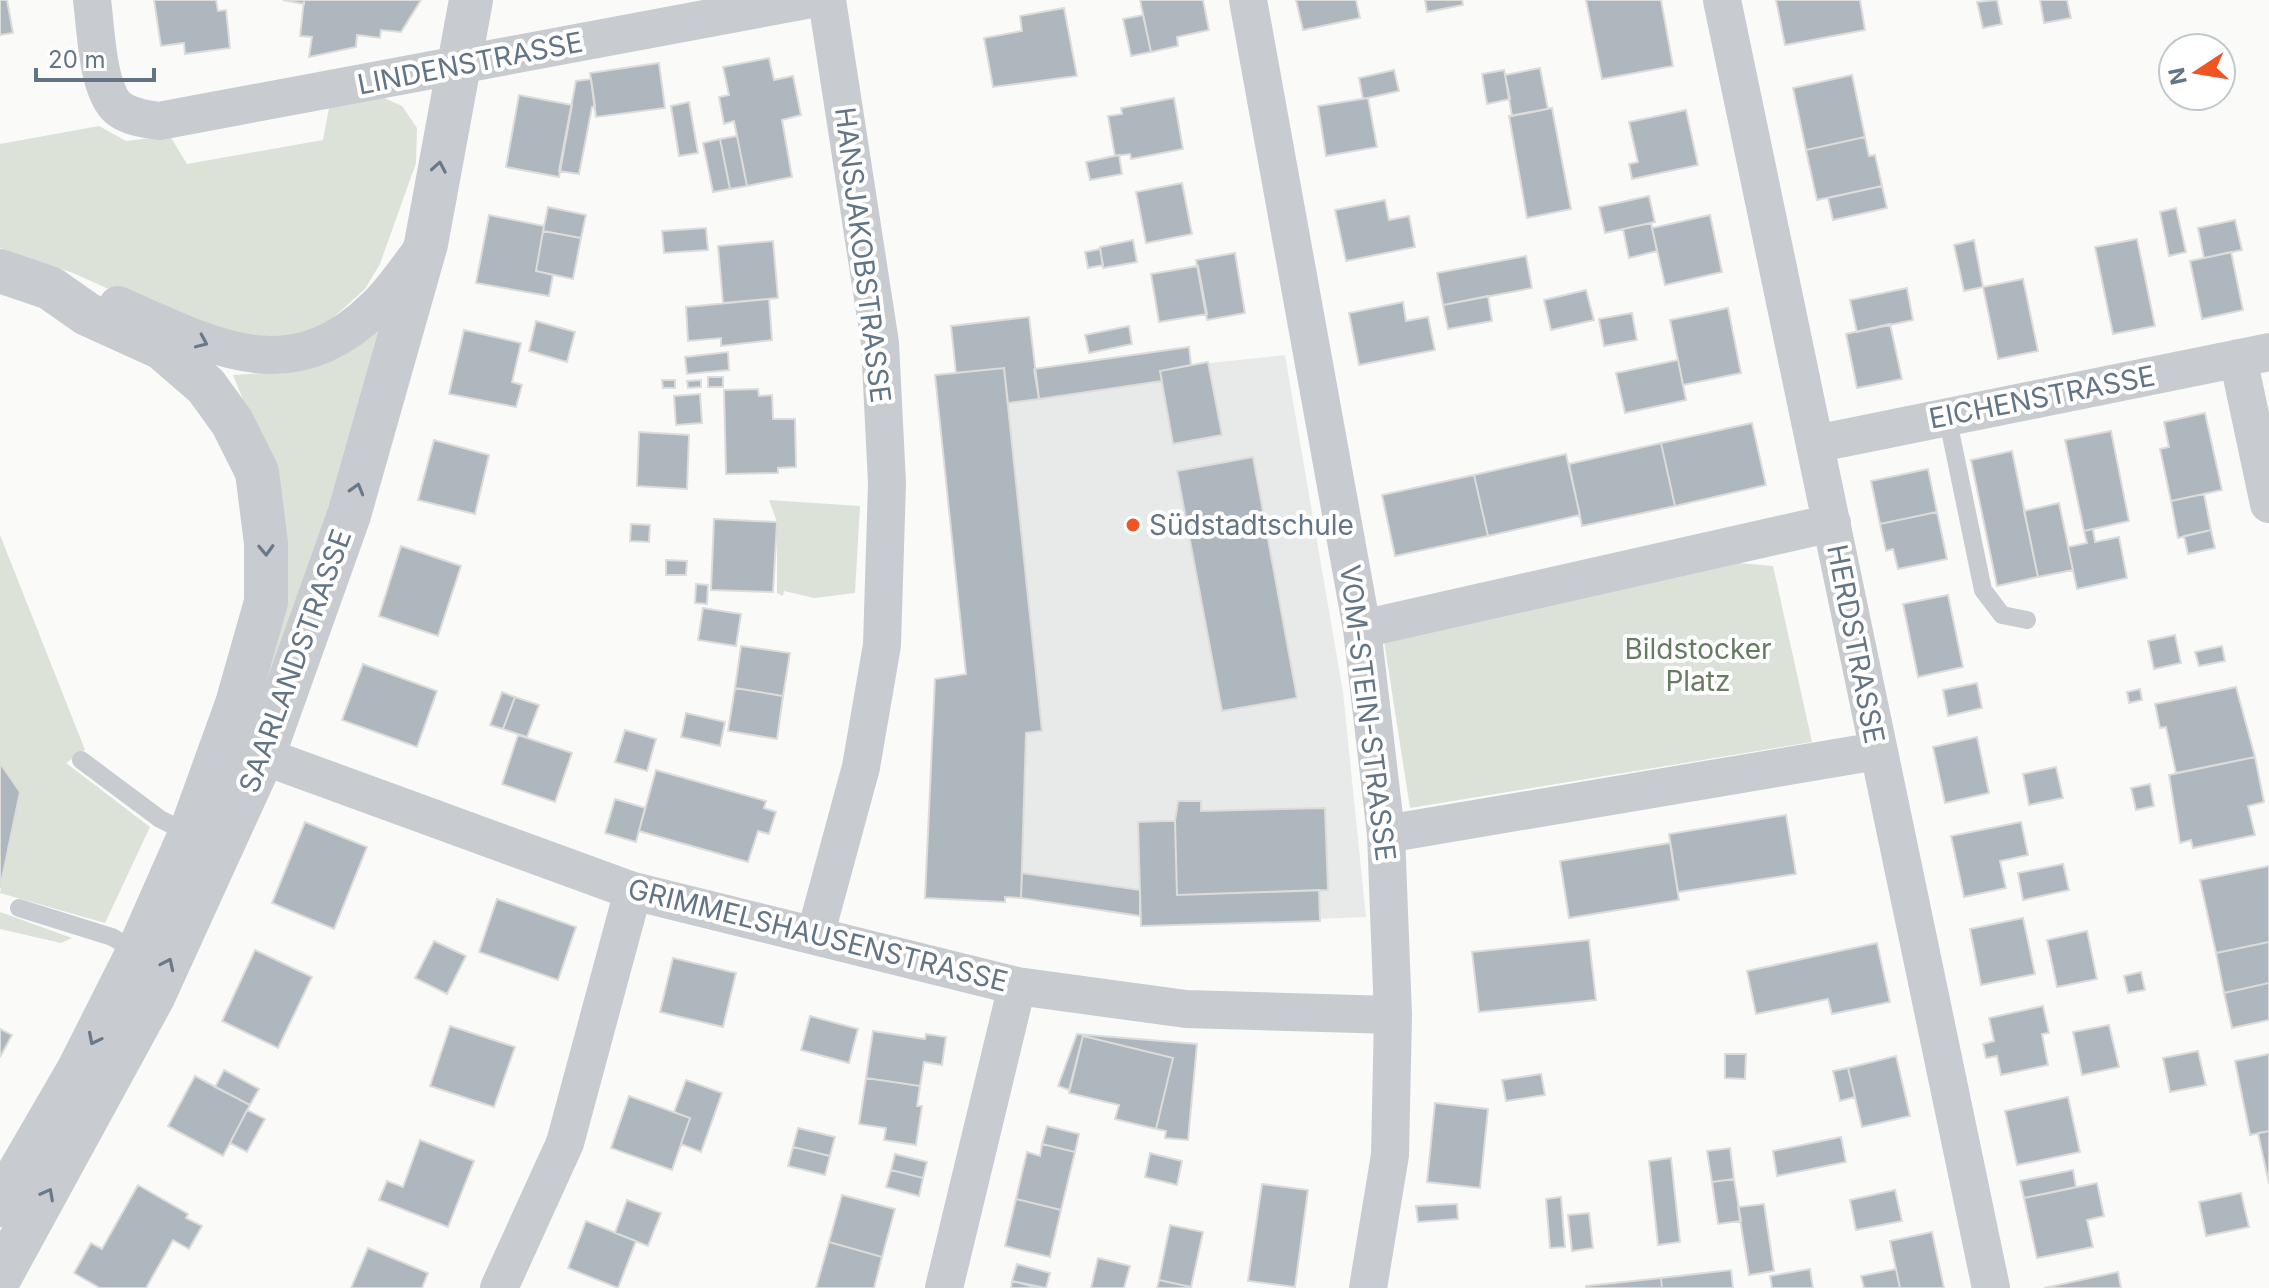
<svg xmlns="http://www.w3.org/2000/svg" width="2269" height="1288" viewBox="0 0 2269 1288" font-family="Inter,sans-serif">
<rect width="100%" height="100%" fill="#fafaf8"/>
<path fill="#e8e9e9" d="M1029,317l6,51 154,-21 3,18 93,-10 58,337 23,225 -225,9 -1,-10 -119,-18 -15,-1 -1,5 -80,-4 10,-219 31,-5 -31,-299 21,-2 -5,-47z"/>
<path fill="#dce2d8" d="M382,97l20,9 15,22 -1,35 -36,101 -15,25 -41,37 -53,16 -69,-11 -129,-58 -73,-25v-104l99,-18 27,15 44,-5 17,28 136,-24 6,-32z
M385,321l-48,178 -81,234 7,-284 -30,-74 48,-3z
M769,500l91,6 -5,87 -41,5 -30,-7 -1,5 -6,-3v-71z
M0,535l85,215 -19,13 84,64 -45,96 -105,-30 20,-101 -20,-29z
M1726,562l47,4 39,176 -402,66 -26,-167z
M0,912l72,26 -11,5 -61,-14z"/>
<path fill="#aeb7bd" stroke="#dcdcda" stroke-width="2" d="M0,0h7l6,33 -13,2z
M154,0h62l2,11 8,-1 4,38 -45,6 -1,-11 -23,3z
M283,0h21v4z
M304,0h117l-20,32 -20,-2 -1,8 -23,-3 -1,12 -47,10 3,-20 -12,-1z
M1140,0h63l6,30 -32,7 1,9 -27,6z
M1296,0h60l4,18 -57,12z
M1425,0h37l1,5 -36,7z
M1586,0h75l12,66 -71,13z
M1776,0h84l5,30 -80,15z
M1997,0l5,24 -19,4 -6,-26z
M2040,0h27l4,18 -27,5z
M1064,8l13,68 -84,11 -9,-49 38,-7 -2,-15z
M1143,15l8,37 -20,4 -8,-37z
M769,58l5,22 19,-4 8,39 -19,5 10,57 -45,9 -13,-65 -10,3 -5,-27 10,-2 -6,-28z
M659,63l6,45 -69,9 -6,-44z
M1540,68l8,41 -36,7 -7,-41z
M1394,70l5,21 -36,8 -4,-21z
M1504,70l6,29 -23,5 -5,-30z
M1852,75l13,62 -59,13 -13,-62z
M591,79l4,27 -3,1 -13,67 -20,-3 17,-90z
M519,95l53,10 -13,72 -53,-10z
M1174,98l9,51 -52,10 -1,-5 -15,2 -7,-40 14,-2 -1,-6z
M1368,98l9,49 -51,9 -8,-50z
M689,102l9,51 -19,3 -8,-50z
M1552,108l19,101 -44,9 -18,-102z
M1686,110l12,55 -66,14 -3,-15 9,-2 -9,-40z
M737,136l10,50 -17,3 -10,-50z
M1865,137l4,19 6,-1 7,31 -65,14 -11,-50z
M720,139l10,50 -17,3 -10,-49z
M1119,155l3,19 -32,6 -4,-18z
M1182,183l10,51 -46,9 -10,-51z
M1882,186l5,22 -54,12 -5,-22z
M1649,196l6,26 -50,11 -6,-26z
M1385,200l4,20 20,-4 6,31 -69,14 -11,-51z
M548,207l38,8 -5,23 -38,-7z
M2176,208l10,44 -17,4 -9,-44z
M489,215l55,11 -8,45 17,4 -4,21 -73,-13z
M1710,215l12,57 -57,13 -13,-57z
M2235,220l7,30 -38,8 -6,-30z
M1651,223l6,28 -28,7 -6,-29z
M706,228l2,22 -44,3 -2,-22z
M543,231l38,7 -8,41 -37,-8z
M2137,239l18,87 -42,8 -18,-87z
M1133,240l4,22 -34,6 -3,-21z
M1974,240l9,47 -19,4 -10,-46z
M773,241l5,57 -55,5 -5,-57z
M1100,249l3,16 -15,3 -3,-16z
M2231,252l12,58 -41,9 -12,-58z
M1235,253l10,60 -38,7 -11,-60z
M1526,256l6,32 -89,17 -6,-32z
M1198,266l9,48 -48,8 -8,-48z
M2023,279l15,72 -40,8 -15,-72z
M1907,288l6,32 -56,12 -7,-32z
M1586,290l8,30 -43,10 -7,-30z
M1488,296l4,25 -44,8 -5,-24z
M769,299l3,41 -51,6v-8l-33,3 -2,-34z
M1403,302l3,19 22,-4 7,33 -76,15 -10,-52z
M1728,308l13,65 -58,12 -13,-65z
M1632,313l5,27 -33,6 -5,-27z
M1029,317l10,82 -31,4 -4,-35 -48,5 -5,-47z
M536,321l39,11 -8,30 -38,-11z
M1890,324l12,55 -45,9 -11,-54z
M1129,326l3,18 -43,9 -4,-18z
M464,330l57,13 -9,39 10,3 -6,22 -67,-13z
M1189,347l2,18 -31,6 2,10 -123,18 -5,-30z
M728,352l1,18 -42,4 -2,-17z
M1678,360l8,40 -61,13 -9,-40z
M1208,362l14,73 -49,9 -13,-73z
M1004,368l38,363 -16,2 -5,165 -16,-1v5l-80,-4 10,-219 31,-5 -31,-299z
M708,377h15v10h-15z
M662,380h13v8h-12z
M701,380v7l-13,1 -1,-7z
M758,389l1,7 13,-1 1,24h22l1,48 -18,1v5l-52,1 -2,-84z
M700,394l2,29 -26,2 -2,-29z
M2205,413l17,77 -51,11 -11,-52 9,-2 -5,-25z
M1752,423l14,62 -91,21 -14,-63z
M2111,431l18,90 -45,10 -19,-91z
M639,432l50,3 -2,54 -50,-3z
M434,440l55,15 -14,59 -57,-14z
M1661,443l14,63 -93,20 -13,-62z
M2012,451l26,126 -41,9 -26,-126z
M1566,454l14,61 -92,21 -14,-61z
M1253,457l44,241 -75,13 -45,-240z
M1928,469l9,43 -57,12 -9,-43z
M1474,475l14,61 -93,20 -13,-61z
M2204,494l7,36 -33,8 -7,-37z
M2059,503l14,67 -35,7 -14,-66z
M1937,512l10,47 -49,10 -5,-20 -7,2 -6,-27z
M714,519l63,3 -4,70 -62,-2z
M631,524l19,1 -1,17 -19,-1z
M2093,529l2,13 24,-5 8,41 -50,11 -9,-42 19,-4 -3,-12z
M2211,530l4,18 -27,6 -4,-18z
M401,546l60,20 -23,70 -59,-20z
M666,560l21,1 -1,14h-20z
M696,584l12,1 -1,19 -12,-1z
M1948,595l15,72 -45,10 -15,-73z
M703,608l38,6 -5,32 -38,-6z
M2175,635l6,28 -27,6 -6,-28z
M741,646l49,7 -7,43 -48,-8z
M2222,646l3,15 -26,5 -4,-14z
M363,664l74,27 -20,56 -75,-27z
M1977,683l5,25 -34,8 -5,-26z
M2236,687l19,70 -79,16 -10,-46 -6,1 -5,-24z
M735,688l48,8 -6,43 -49,-8z
M2140,689l2,11 -13,3 -2,-11z
M502,692l13,5 -12,32 -13,-4z
M515,697l24,8 -12,32 -24,-8z
M686,713l39,9 -5,24 -39,-9z
M625,730l31,9 -9,32 -32,-9z
M518,735l54,18 -17,49 -53,-18z
M1977,737l12,56 -44,10 -12,-56z
M2255,757l9,45 -16,4 7,29 -62,13 -2,-8 -11,3 -11,-68z
M0,763l20,29 -20,96z
M2056,767l7,31 -34,7 -6,-31z
M656,770l110,31 -2,7 12,4 -7,22 -11,-3 -10,31 -109,-31z
M2150,784l4,22 -18,4 -5,-22z
M615,799l30,9 -9,34 -31,-9z
M1178,801h23v10l124,-3 3,82 -151,5 -2,-74z
M1786,815l10,59 -118,18 -9,-58z
M1163,821h12l2,74 142,-5 1,31 -179,5 -3,-104z
M305,822l62,25 -33,82 -62,-26z
M2021,822l7,33 -28,6 6,27 -42,9 -13,-61z
M1670,843l9,57 -110,18 -9,-57z
M2063,864l6,26 -46,10 -5,-27z
M2269,866v76l-53,11 -16,-73z
M1022,873l118,17v26l-119,-18z
M497,899l79,28 -18,53 -79,-28z
M2023,918l12,56 -54,11 -11,-56z
M2087,931l10,48 -40,8 -10,-47z
M1589,940l7,60 -117,12 -7,-60z
M434,941l32,15 -19,38 -32,-16z
M2269,942v41l-45,10 -8,-40z
M1877,943l13,59 -58,12 -4,-15 -72,15 -9,-43z
M255,950l57,27 -34,71 -56,-27z
M673,958l63,15 -13,54 -63,-15z
M2141,972l4,18 -17,3 -4,-17z
M2269,983v37l-37,8 -8,-35z
M2043,1006l6,27 -7,1 6,31 -47,10 -4,-19 -11,2 -3,-14 11,-3 -5,-23z
M810,1016l48,13 -9,34 -48,-13z
M2109,1025l10,42 -37,8 -9,-43z
M450,1026l65,21 -21,60 -64,-21z
M0,1029l12,6 -12,22z
M873,1031l52,8 1,-5 20,3 -4,28 -18,-3 -4,24 -54,-8z
M1077,1034l120,10 -9,96 -23,-2 1,-7 -10,-2 17,-71 -90,-22 -14,54 -11,-4z
M1083,1036l90,22 -17,71 -41,-10 4,-14 -50,-12z
M2198,1051l8,34 -36,7 -7,-34z
M1725,1054h21l-1,25 -20,-1z
M2269,1054v77l-19,4 -15,-74z
M1896,1056l14,60 -48,11 -14,-59z
M1848,1068l7,29 -15,4 -7,-30z
M224,1070l35,19 -9,16 -35,-18z
M1541,1074l4,21 -39,6 -4,-21z
M195,1076l55,29 -27,51 -55,-30z
M866,1078l54,8 -3,20h5l-6,39 -32,-5 2,-12 -27,-4z
M686,1080l36,13 -21,59 -20,-8 9,-26 -16,-6z
M629,1096l61,22 -18,52 -61,-22z
M2068,1097l12,55 -63,13 -12,-54z
M1435,1103l53,6 -8,79 -53,-6z
M247,1110l18,9 -18,33 -17,-9z
M1047,1126l32,8 -4,18 -33,-8z
M798,1128l37,9 -5,19 -37,-9z
M2269,1131v53l-11,-51z
M1841,1137l5,25 -69,14 -4,-25z
M420,1140l54,21 -26,66 -69,-27 8,-19 16,6z
M1042,1144l33,8 -14,58 -45,-11 11,-47 13,4z
M793,1147l37,9 -5,19 -37,-9z
M1730,1148l4,31 -22,3 -5,-31z
M1150,1153l32,8 -5,24 -32,-8z
M895,1154l32,8 -4,16 -32,-8z
M1671,1158l9,84 -22,3 -9,-84z
M891,1170l32,8 -4,18 -33,-9z
M2073,1170l3,17 -52,11 -4,-17z
M1734,1179l7,42 -23,3 -6,-42z
M2097,1183l7,33 -17,4 6,27 -56,11 -13,-60z
M1262,1184l46,6 -13,97 -47,-6z
M138,1185l50,29 -2,4 16,8 -13,23 -16,-9 -27,48h-46l-26,-15 17,-30 11,6z
M1895,1190l7,31 -46,9 -6,-30z
M2241,1193l8,34 -43,9 -7,-34z
M842,1195l53,14 -13,48 -53,-15z
M1561,1197l4,50 -15,1 -4,-49z
M1016,1199l45,11 -11,47 -45,-11z
M627,1200l34,13 -13,33 -33,-13z
M1457,1204l1,15 -40,3 -2,-16z
M1764,1204l10,67 -25,4 -11,-68z
M1589,1213l4,35 -21,3 -4,-36z
M586,1221l50,20 -18,47 -50,-20z
M1170,1225l33,7 -12,55 -32,-7z
M1932,1232l12,56h-44l-10,-47z
M829,1242l53,15 -8,31h-58z
M368,1248l60,25 -6,15h-71z
M1098,1258l32,8 -6,22h-33z
M1017,1264l33,9 -4,15 -34,-7z
M1810,1269l3,19h-41l-2,-12z
M1896,1269l4,19h-36l-3,-12z
M1731,1270l2,18h-71l-1,-10z
M2118,1272l3,16h-77z
M1661,1278l1,10h-76v-2z
M1159,1280l32,7v1h-34z
M1012,1281l26,7h-27z"/>
<g fill="none" stroke-linecap="round" stroke-linejoin="round">
<path stroke="#c8ccd0" stroke-width="18" d="M1947,416l36,174 19,25 25,5
M81,760l79,59 30,15
M19,908l93,29 26,15"/>
<path stroke="#c8ccd0" stroke-width="38" d="M92,0c4,29 5,89 26,108 11,9 27,11 41,13l647,-121
M1248,0l114,629 24,205 7,181 -3,140 -22,133
M1722,0l269,1288
M118,305c92,40 172,88 258,2 17,-16 31,-38 46,-57
M2238,358l31,146
M1815,444l454,-92
M1362,629l470,-106
M263,756l370,135 384,95 169,23 207,6
M1386,834l491,-83
M815,936l46,-169 21,-122 5,-162 -7,-140 -53,-343
M499,1288l66,-145 68,-252
M944,1288l73,-302"/>
<path stroke="#c8ccd0" stroke-width="44" d="M0,271l50,17 37,26 75,34 44,38 26,36 25,50 9,71v59l-29,102 -47,130 -52,118 -59,117 -79,136
M0,1277l153,-280 110,-241 86,-241 77,-271 45,-244"/>
</g>
<defs><path id="oneway-chevron" d="M-2-3.5L2.5 0L-2 3.5" fill="none" stroke-width="1.6" stroke-linecap="round" stroke-linejoin="round" transform="scale(2)"/></defs>
<g stroke="#687989">
<use href="#oneway-chevron" transform="translate(439 167) rotate(-80)"/>
<use href="#oneway-chevron" transform="translate(202 342) rotate(24)"/>
<use href="#oneway-chevron" transform="translate(357 489) rotate(-74)"/>
<use href="#oneway-chevron" transform="translate(266 550) rotate(88)"/>
<use href="#oneway-chevron" transform="translate(168 964) rotate(-65)"/>
<use href="#oneway-chevron" transform="translate(94 1039) rotate(117)"/>
<use href="#oneway-chevron" transform="translate(48 1194) rotate(-62)"/>
</g>
<circle fill="#f05422" stroke="#fff" stroke-width="3" cx="1133" cy="525" r="8"/>
<g text-anchor="middle" stroke-width="8" stroke-linejoin="round" paint-order="stroke">
<g font-size="28" fill="#637585" stroke="#fff">
<text transform="translate(470 63) rotate(-11)" y="10">LINDENSTRASSE</text>
<text transform="translate(863 255) rotate(83)" y="10">HANSJAKOBSTRASSE</text>
<text transform="translate(2042 397) rotate(-11)" y="10">EICHENSTRASSE</text>
<text transform="translate(1856 644) rotate(79)" y="10">HERDSTRASSE</text>
<text transform="translate(295 661) rotate(-70)" y="10">SAARLANDSTRASSE</text>
<text transform="translate(1368 713) rotate(83)" y="10">VOM-STEIN-STRASSE</text>
<text transform="translate(818 935) rotate(14)" y="10">GRIMMELSHAUSENSTRASSE</text>
</g>
<g font-size="28" fill="#637585" stroke="#fff" text-anchor="start">
<text x="1149" y="535">Südstadtschule</text>
</g>
<g font-size="28" fill="#667b62" stroke="#fff">
<text x="1698" y="659">Bildstocker<tspan x="1698" dy="32">Platz</tspan></text>
</g>
</g>
<g transform="translate(2197 72) rotate(258)"><circle r="38" fill="#ffffff" stroke="#c1c8ce" stroke-width="2"/>
<path d="M0-6L14 30L0 20L-14 30Z" fill="#f05422"/>
<text y="-12" font-size="22" font-weight="bold" text-anchor="middle" fill="#637585">N</text>
</g>
<path d="M36 68v12h118v-12" fill="none" stroke="#637585" stroke-width="4"/>
<text x="48" y="68" font-size="24" fill="#637585" stroke="#ffffff" stroke-width="6" paint-order="stroke">20 m</text>
</svg>
